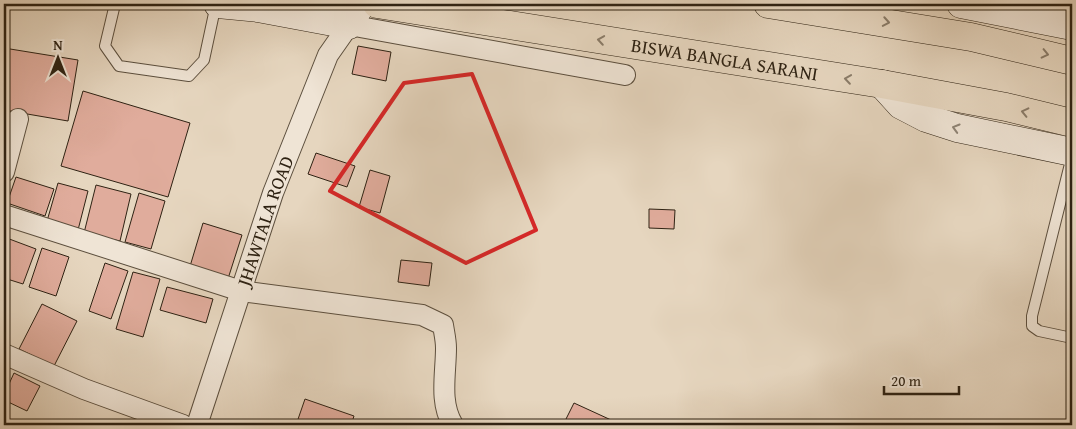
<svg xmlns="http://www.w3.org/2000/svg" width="1076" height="429" viewBox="0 0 1076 429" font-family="'Gentium Book Plus',serif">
<rect width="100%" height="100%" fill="#e6d6bf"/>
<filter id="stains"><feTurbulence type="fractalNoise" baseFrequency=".004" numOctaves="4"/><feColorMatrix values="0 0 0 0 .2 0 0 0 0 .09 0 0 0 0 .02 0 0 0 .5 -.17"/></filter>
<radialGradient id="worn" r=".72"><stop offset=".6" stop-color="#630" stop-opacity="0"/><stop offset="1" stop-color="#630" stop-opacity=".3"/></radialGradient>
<path fill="#e0ac9c" stroke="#2e2213" d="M358,46l33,6 -5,29 -34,-7z
M4,48l74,12 -10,61 -64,-11z
M83,91l107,32 -22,74 -107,-31z
M316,153l39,13 -8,21 -39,-13z
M370,170l20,6 -10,37 -21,-6z
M16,177l38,12 -9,27 -38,-13z
M58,183l30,8 -10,39 -31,-9z
M96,185l35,9 -11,47 -36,-8z
M139,193l26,8 -14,48 -26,-7z
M649,209l26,1 -1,19 -25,-1z
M203,223l39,12 -16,50 -38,-12z
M4,237l32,12 -13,35 -19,-6z
M42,248l27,9 -13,39 -27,-9z
M401,260l31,3 -3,23 -31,-4z
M105,263l23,8 -17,48 -22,-8z
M133,272l27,7 -17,58 -27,-8z
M167,287l46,12 -7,24 -46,-13z
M42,304l35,17 -23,45 -35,-17z
M14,373l26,13 -13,25 -23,-11v-5z
M305,399l49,17 -3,9h-55z
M574,403l48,22h-59z
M4,418l18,7h-18z"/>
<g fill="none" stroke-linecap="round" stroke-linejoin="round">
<defs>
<path id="lane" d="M115,4l-10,42 14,20 70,10 15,-16 12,-56
M1050,19l17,-15
M1072,156l-40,160v10l7,5 33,7"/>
<g id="street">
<path d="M4,172l14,-53"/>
<path d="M4,215l237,76 181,24 21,10c1,7 3,15 3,23 0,26 -7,54 7,77"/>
<path d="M4,354l80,35 99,36"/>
<path id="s1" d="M197,425l76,-232 55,-138 21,-30 276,50"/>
</g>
<path id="secondary" d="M218,4l40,4 91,17 12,-21
M961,4l111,22
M882,84l19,21 25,13 31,10 115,24"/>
<g id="primary">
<path id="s2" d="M377,4l505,80 124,23 66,16"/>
<path d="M768,4l203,33 101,24"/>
</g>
</defs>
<use href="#lane" stroke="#5c4f3e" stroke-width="12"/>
<use href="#street" stroke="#5c4f3e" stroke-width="22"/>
<use href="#secondary" stroke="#2e2213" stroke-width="29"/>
<use href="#primary" stroke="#2e2213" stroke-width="29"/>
<use href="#lane" stroke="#efe4d5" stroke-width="10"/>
<use href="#street" stroke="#efe4d5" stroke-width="20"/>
<use href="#secondary" stroke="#efe4d5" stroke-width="28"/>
<use href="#primary" stroke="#e6d6bf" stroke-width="28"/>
</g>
<defs><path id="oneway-chevron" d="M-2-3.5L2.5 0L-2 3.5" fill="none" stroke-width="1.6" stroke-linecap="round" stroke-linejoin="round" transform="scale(1.25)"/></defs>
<g stroke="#8a7c69">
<use href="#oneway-chevron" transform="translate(886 22) rotate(10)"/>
<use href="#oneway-chevron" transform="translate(601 40) rotate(-171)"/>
<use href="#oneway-chevron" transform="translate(1045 54) rotate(13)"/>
<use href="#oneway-chevron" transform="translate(848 79) rotate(-172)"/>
<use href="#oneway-chevron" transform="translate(1025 112) rotate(-167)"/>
</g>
<use stroke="#8e8374" href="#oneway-chevron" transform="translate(956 128) rotate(-164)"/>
<path fill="none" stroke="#d62828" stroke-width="4" stroke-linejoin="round" d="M472,74l64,156 -70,33 -136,-72 74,-108z"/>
<g text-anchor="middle" stroke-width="4.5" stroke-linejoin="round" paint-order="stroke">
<g font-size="19" fill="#2e2213" stroke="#efe4d5">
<text dy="7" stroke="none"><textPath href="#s2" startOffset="352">BISWA BANGLA SARANI</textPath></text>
<text dy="7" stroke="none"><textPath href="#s1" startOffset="215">JHAWTALA ROAD</textPath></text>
</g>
</g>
<rect width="1076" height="429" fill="none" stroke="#e6d6bf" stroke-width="20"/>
<rect x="5" y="5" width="1066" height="419" fill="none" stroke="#2e2213" stroke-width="2.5"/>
<rect x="10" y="10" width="1056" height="409" fill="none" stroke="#2e2213"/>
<g transform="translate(58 58)" stroke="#efe4d5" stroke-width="4" paint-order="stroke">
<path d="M0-4L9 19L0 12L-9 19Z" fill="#2e2213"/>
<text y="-8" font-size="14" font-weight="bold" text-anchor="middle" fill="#2e2213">N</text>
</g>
<path d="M884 386v8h75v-8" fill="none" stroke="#2e2213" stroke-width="2.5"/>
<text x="891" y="386" font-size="15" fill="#2e2213" stroke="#efe4d5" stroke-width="4" paint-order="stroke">20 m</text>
<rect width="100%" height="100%" filter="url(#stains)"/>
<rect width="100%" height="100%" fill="url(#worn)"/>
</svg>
